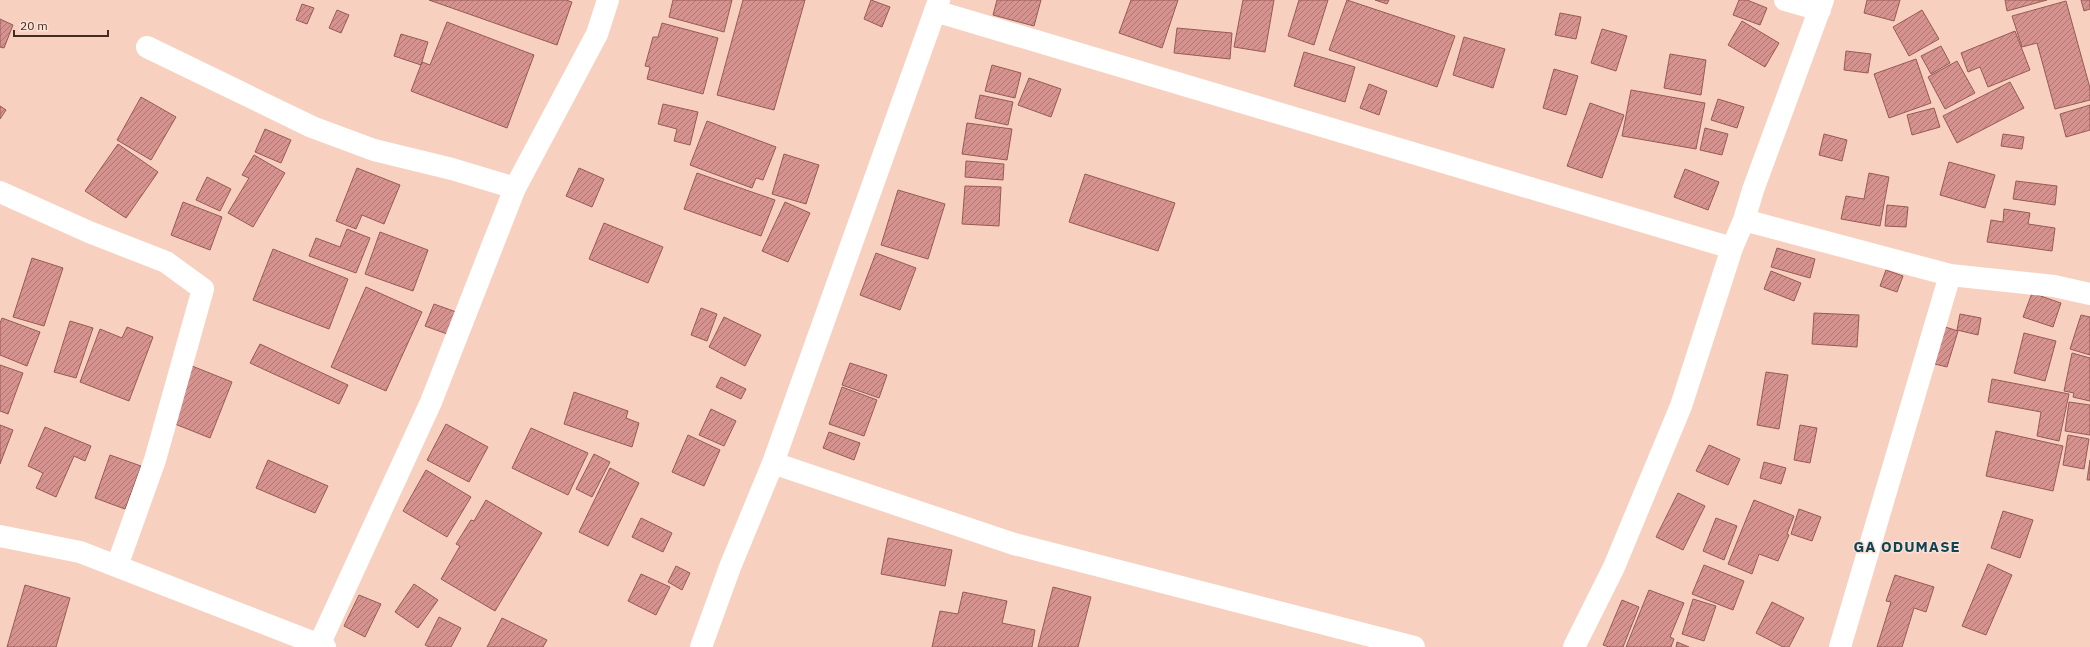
<svg xmlns="http://www.w3.org/2000/svg" width="2090" height="647" viewBox="0 0 2090 647" font-family="'IBM Plex Sans',sans-serif">
<defs>
<pattern id="building-hatch" width="6" height="6" patternUnits="userSpaceOnUse"><rect width="6" height="6" fill="#d5928e"/><path d="M-1 1l2-2M0 6l6-6M5 7l2-2" fill="none" stroke="#af7774"/></pattern>
</defs>
<rect width="100%" height="100%" fill="#f7d0bf"/>
<path fill="url(#building-hatch)" stroke="#975a56" d="M429,0h137l6,2 -15,43z
M673,0h59l-8,32 -55,-15z
M743,0h62l-31,110 -57,-15z
M871,0l19,7 -8,20 -18,-8z
M997,0h44l-7,26 -41,-11z
M1131,0h47l-16,48 -43,-15z
M1243,0h31l-9,52 -31,-5z
M1299,0h29l-14,45 -26,-9z
M1347,0l108,36 -18,51 -108,-37z
M1375,0h14l-2,4z
M1739,0h8l20,8 -7,17 -27,-10z
M1867,0h33l-6,21 -30,-8z
M2005,0h42l-40,11z
M2081,0h9v9l-6,2z
M2066,1l24,87v12l-35,9 -18,-66 -15,4 -10,-31z
M302,4l12,4 -7,16 -11,-4z
M337,10l12,5 -8,18 -12,-5z
M1922,10l17,29 -30,17 -16,-29z
M1560,13l21,4 -5,22 -21,-4z
M0,19l13,6 -9,23 -4,-1z
M1742,21l37,22 -14,24 -37,-22z
M447,22l87,33 -27,73 -96,-37 11,-29 8,3z
M662,23l56,15 -15,56 -56,-15 3,-12 -5,-1 8,-29h5z
M1177,28l55,5 -2,26 -56,-6z
M1602,29l25,7 -11,35 -25,-8z
M2015,31l15,39 -42,17 -8,-20 -12,5 -7,-19z
M401,34l27,8 -7,23 -27,-9z
M1464,37l41,12 -12,39 -40,-13z
M1941,46l9,17 -19,11 -10,-18z
M1846,51l25,3 -3,19 -24,-3z
M1304,52l51,15 -10,35 -51,-16z
M1670,54l36,6 -5,35 -37,-7z
M1916,59l15,44 -42,15 -15,-44z
M1957,61l18,32 -30,16 -17,-32z
M992,65l29,8 -6,25 -30,-7z
M1554,69l24,7 -12,39 -23,-7z
M1029,78l32,11 -10,28 -33,-12z
M2010,82l14,26 -67,35 -14,-27z
M1369,84l18,7 -8,24 -19,-7z
M1631,90l74,13 -9,46 -74,-13z
M980,95l33,7 -5,23 -33,-7z
M141,97l35,20 -25,43 -34,-20z
M1718,99l26,8 -7,21 -26,-8z
M1590,103l34,12 -22,63 -35,-12z
M663,104l35,8 -8,33 -16,-4 3,-12 -19,-5z
M2090,105v25l-24,7 -6,-23z
M0,106l6,4 -6,9z
M1934,108l6,19 -28,8 -5,-20z
M707,121l69,26 -13,33 -7,-2 -4,10 -62,-23z
M967,123l45,6 -5,31 -45,-6z
M1705,128l23,6 -6,21 -22,-5z
M265,129l26,11 -10,23 -26,-11z
M1824,134l23,6 -5,21 -23,-6z
M2003,134l21,3 -2,12 -21,-3z
M118,144l40,28 -32,46 -41,-27z
M784,154l35,11 -13,39 -34,-10z
M254,155l31,18 -32,54 -25,-14 21,-35 -7,-3z
M966,161l38,3 -1,16 -38,-3z
M1949,162l46,13 -10,33 -45,-13z
M357,168l43,17 -16,39 -22,-9 -6,14 -20,-8z
M579,168l25,11 -12,28 -26,-11z
M1685,169l34,13 -11,28 -34,-13z
M697,173l78,27 -14,36 -77,-27z
M1869,173l20,4 -9,49 -39,-7 5,-23 18,3z
M1085,174l90,29 -17,48 -89,-29z
M207,177l24,12 -11,22 -24,-11z
M2016,181l41,5 -2,19 -42,-6z
M965,186l36,1 -2,39 -37,-2z
M898,190l47,14 -17,55 -47,-14z
M183,202l39,15 -12,33 -39,-15z
M785,202l25,11 -22,49 -26,-11z
M1887,205l21,2 -2,20 -21,-1z
M2004,209l26,4 -2,11 27,4 -3,23 -65,-9 4,-22 12,2z
M604,223l59,24 -15,36 -59,-24z
M347,229l23,9 -14,35 -47,-17 7,-18 24,9z
M380,232l48,18 -15,41 -48,-17z
M1777,248l38,11 -5,19 -39,-11z
M273,249l75,30 -19,50 -76,-29z
M876,253l40,15 -16,42 -40,-15z
M32,258l31,10 -19,58 -31,-9z
M1886,270l17,6 -6,16 -17,-6z
M1771,271l30,12 -7,18 -30,-12z
M366,287l56,25 -36,79 -55,-24z
M2032,293l29,10 -8,24 -30,-10z
M434,304l25,9 -9,22 -25,-9z
M701,308l16,6 -10,27 -16,-6z
M1814,313l45,2 -2,32 -45,-3z
M1960,314l21,4 -3,17 -21,-5z
M2081,315l9,2v38l-20,-6z
M724,317l37,18 -16,31 -36,-19z
M2,318l38,14 -13,34 -27,-11v-32z
M70,321l23,7 -17,50 -22,-6z
M1942,326l16,5 -11,36 -16,-4z
M127,327l26,10 -24,64 -49,-19 20,-53 22,9z
M2024,333l32,8 -11,40 -31,-8z
M260,344l88,41 -9,19 -89,-41z
M2072,353l18,5v43l-17,-4 1,-4 -10,-2z
M850,363l37,12 -8,23 -37,-13z
M0,365l23,8 -15,41 -8,-3z
M192,366l40,16 -22,56 -40,-16z
M1766,372l22,3 -9,54 -22,-4z
M721,377l25,12 -5,10 -25,-12z
M1992,379l77,15 -10,47 -22,-5 4,-24 -53,-10z
M842,387l35,13 -13,36 -35,-12z
M574,392l54,19 -2,7 13,5 -7,24 -68,-23z
M2069,402l21,3v30l-25,-4z
M711,409l25,12 -12,25 -25,-11z
M446,424l42,23 -19,35 -42,-22z
M0,425l13,5 -13,34z
M1800,425l17,3 -7,35 -16,-3z
M45,427l46,19 -6,15 -11,-5 -18,41 -20,-9 7,-15 -15,-7z
M531,428l57,25 -20,42 -56,-27z
M1996,431l67,15 -10,45 -67,-15z
M829,432l31,11 -6,17 -31,-12z
M688,435l32,15 -16,36 -32,-14z
M2068,435l21,4 -5,30 -21,-4z
M1709,445l31,14 -12,26 -32,-14z
M594,454l16,8 -18,35 -16,-8z
M110,455l31,11 -16,43 -30,-11z
M268,460l60,26 -13,27 -59,-25z
M2090,460v20h-3z
M1764,462l22,6 -5,16 -21,-6z
M610,468l29,15 -31,63 -29,-14z
M426,470l45,27 -24,40 -44,-26z
M1678,493l27,13 -22,44 -27,-13z
M486,500l56,33 -47,78 -54,-32 19,-33 -4,-2 15,-24 3,1z
M1754,500l40,16 -7,18 2,1 -11,26 -19,-7 -7,20 -24,-10z
M1799,509l22,8 -9,24 -21,-7z
M2003,511l30,9 -13,38 -29,-10z
M641,518l31,15 -9,19 -31,-15z
M1716,518l21,8 -13,34 -21,-9z
M888,538l64,12 -7,36 -64,-12z
M1988,564l24,11 -26,60 -24,-9z
M1704,565l40,16 -11,29 -41,-16z
M676,566l14,7 -8,17 -14,-8z
M641,574l29,13 -14,28 -28,-14z
M1895,575l39,12 -8,25 -12,-4 -12,39h-25l14,-45 -5,-1z
M414,584l24,16 -20,28 -23,-16z
M25,585l45,13 -14,49h-49z
M1053,587l38,10 -13,50h-40z
M1649,590l35,13 -14,34 4,2 -3,8h-45z
M963,592l44,9 -5,22 33,7 -3,17h-100l8,-36 18,3z
M359,595l22,9 -16,33 -21,-11z
M1693,599l23,7 -12,35 -22,-7z
M1622,600l17,7 -16,40h-14l-6,-2z
M1772,602l32,16 -15,29h-6l-27,-14z
M439,617l22,11 -10,19h-22l-4,-2z
M502,618l45,22 -4,7h-56z
M1677,642l12,5h-13z"/>
<g fill="none" stroke-linecap="round" stroke-linejoin="round">
<path stroke="#fff" stroke-width="22" d="M1785,0l35,10
M935,11l797,237
M147,47l165,80 62,23 78,19 63,19
M0,192l89,40 77,30 37,27 -48,171 -38,106
M1744,220l206,55 104,11 36,8
M773,463l241,81 400,103
M0,536l80,16 245,95
M319,645l112,-243 84,-214 82,-154 11,-34
M701,647l29,-80 43,-104 166,-463
M1574,647l40,-80 67,-161 51,-158 12,-28 9,-30 70,-190
M1840,647l110,-372"/>
</g>
<g text-anchor="middle" stroke-width="3" stroke-linejoin="round" paint-order="stroke">
<g font-size="15" font-weight="bold" letter-spacing="1" fill="#0f4454" stroke="#fae0d5">
<text x="1907" y="552">GA ODUMASE</text>
</g>
</g>
<path d="M14 30v6h94v-6" fill="none" stroke="#452c22" stroke-width="2"/>
<text x="20" y="30" font-size="12" fill="#452c22" stroke="#fae0d5" stroke-width="3" paint-order="stroke">20 m</text>
</svg>
